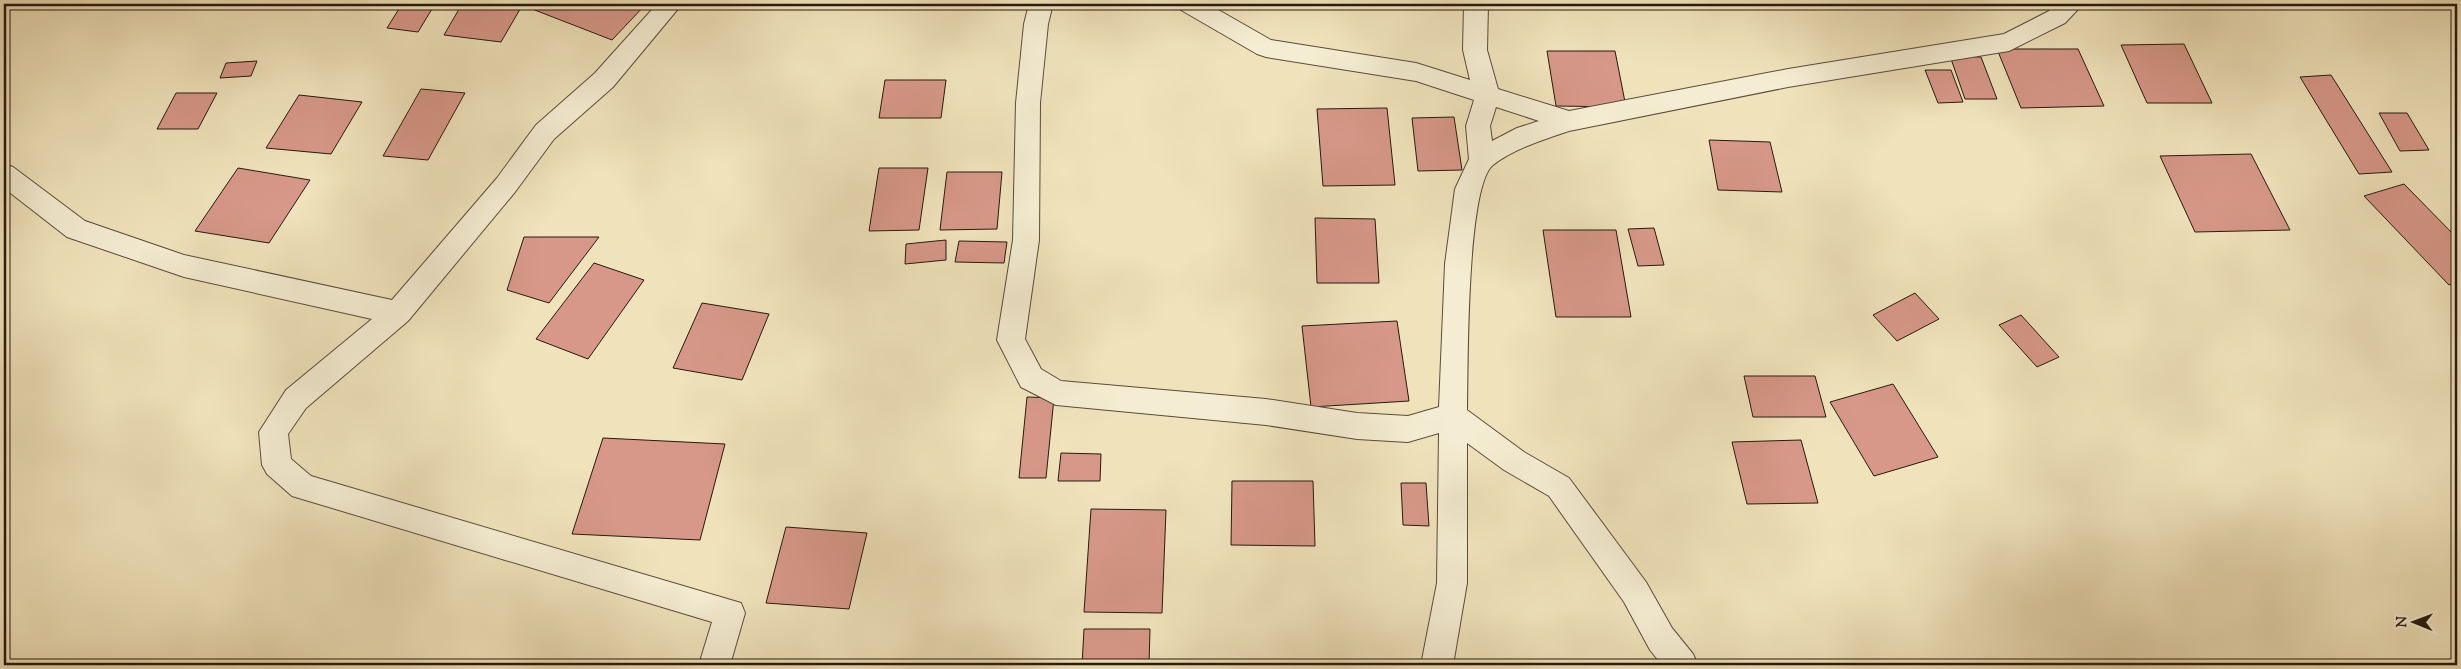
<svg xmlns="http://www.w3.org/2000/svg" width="2461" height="669" viewBox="0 0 2461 669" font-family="'Sorts Mill Goudy',serif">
<rect width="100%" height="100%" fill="#f0e3bc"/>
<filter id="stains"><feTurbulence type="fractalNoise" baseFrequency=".004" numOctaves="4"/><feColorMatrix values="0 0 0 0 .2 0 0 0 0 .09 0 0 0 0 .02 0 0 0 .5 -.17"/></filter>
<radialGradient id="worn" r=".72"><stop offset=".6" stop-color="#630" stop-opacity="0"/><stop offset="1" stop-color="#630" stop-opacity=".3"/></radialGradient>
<path fill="#d79889" stroke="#28190d" d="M402,4h33l-17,28 -31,-4z
M462,4h61l-22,38 -57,-7z
M530,4h116l-34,36 -85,-33z
M2184,44l28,59h-65l-26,-58z
M1997,49h81l26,57 -83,2z
M1547,51h68l11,56 -70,-1z
M1950,56l31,1 16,42h-32z
M257,61l-6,15 -31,2 6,-15z
M1925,70h26l12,32 -25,1z
M2331,75l61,97 -33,2 -59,-97z
M885,80h61l-5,38h-62z
M421,89l44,4 -37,67 -45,-4z
M176,93h41l-19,36h-41z
M299,95l63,7 -31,52 -65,-6z
M1387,108l8,77 -72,1 -6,-77z
M2379,113h28l22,37 -29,1z
M1454,117l8,53 -44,1 -6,-53z
M1709,140l61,2 12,50 -64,-2z
M2251,154l39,76 -95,2 -35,-76z
M238,168l72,12 -41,63 -74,-12z
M879,168h49l-9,62 -50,1z
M947,172h55l-5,57 -57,1z
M2404,184l53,54v44l-8,3 -85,-89z
M1315,218l60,1 4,64h-62z
M1654,228l10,37 -26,1 -10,-37z
M1543,230h73l15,87h-75z
M524,237h75l-50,66 -42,-13z
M946,240v20l-41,4 1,-20z
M959,241l48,1 -3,21 -49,-1z
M594,263l50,17 -56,79 -52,-20z
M1915,293l24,26 -42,22 -24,-26z
M702,303l67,11 -27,66 -69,-12z
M2021,315l38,42 -22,10 -38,-42z
M1397,321l12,80 -98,6 -9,-81z
M1744,376h71l11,41h-73z
M1893,384l45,73 -64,19 -44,-74z
M1027,397l27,1 -8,80h-27z
M603,438l122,6 -25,96 -128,-6z
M1801,440l17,63 -71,1 -15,-62z
M1061,453l40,1 -1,27h-42z
M1232,481h81l2,65 -84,-1z
M1401,483h25l3,43 -26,-1z
M1091,509l75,1 -4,103 -78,-1z
M786,527l81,6 -18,76 -83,-6z
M1084,629h66l-1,36h-67z"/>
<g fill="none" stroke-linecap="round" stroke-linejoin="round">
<defs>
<path id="street" d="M657,4h25l-69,83 -59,52 -39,53 -107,129 -102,87 -18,26 3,25 20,17 430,127 4,10 -15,52h-26l-3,-7 11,-36 -420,-126 -25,-22 -5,-9 -3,-33 27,-42 86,-71 -188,-42 -117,-40 -63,-49v-24l9,3 72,54 99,34 208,45 105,-122 39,-53 59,-52z
M1029,4h24l-5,20 -8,79 -1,137 -14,99 16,30 20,12 205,18 91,14 51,3 31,-9 6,-143 10,-75 14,-30 -3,-33 8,-26 -58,-19 -150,-24 -9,-3 -76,-44 -4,-6h31l63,36 145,23 54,17 -7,-30 1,-46h24l-1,46 11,39 71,22 219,-42 216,-35 45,-23 7,-7h27l-18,19 -56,28 -221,36 -219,44c-24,8 -56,18 -76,34 -27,22 -25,204 -26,245l57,42 45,26 77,104 26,46 21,26 5,11h-36l-12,-15 -26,-48 -75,-106 -45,-26 -37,-27v140l-14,82h-32l16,-82 2,-150 -31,9 -51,-3 -91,-14 -210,-20 -35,-18 -24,-47 16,-100 3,-137 8,-79zM1496,107l43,14 -22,7 -25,13 -2,-15z"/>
</defs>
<use href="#street" stroke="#5a4c39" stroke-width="2"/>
<use href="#street" fill="#f5edd3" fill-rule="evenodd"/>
</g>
<rect width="2461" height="669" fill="none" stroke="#f0e3bc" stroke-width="20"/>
<rect x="5" y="5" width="2451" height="659" fill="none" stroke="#28190d" stroke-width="2.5"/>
<rect x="10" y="10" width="2441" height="649" fill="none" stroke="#28190d"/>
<g transform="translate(2414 622) rotate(271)" stroke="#f5edd3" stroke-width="4" paint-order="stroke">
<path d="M0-4L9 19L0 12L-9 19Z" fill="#28190d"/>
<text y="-8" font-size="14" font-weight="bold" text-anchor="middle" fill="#28190d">N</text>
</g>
<rect width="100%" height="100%" filter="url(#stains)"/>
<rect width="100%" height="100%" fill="url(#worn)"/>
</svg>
